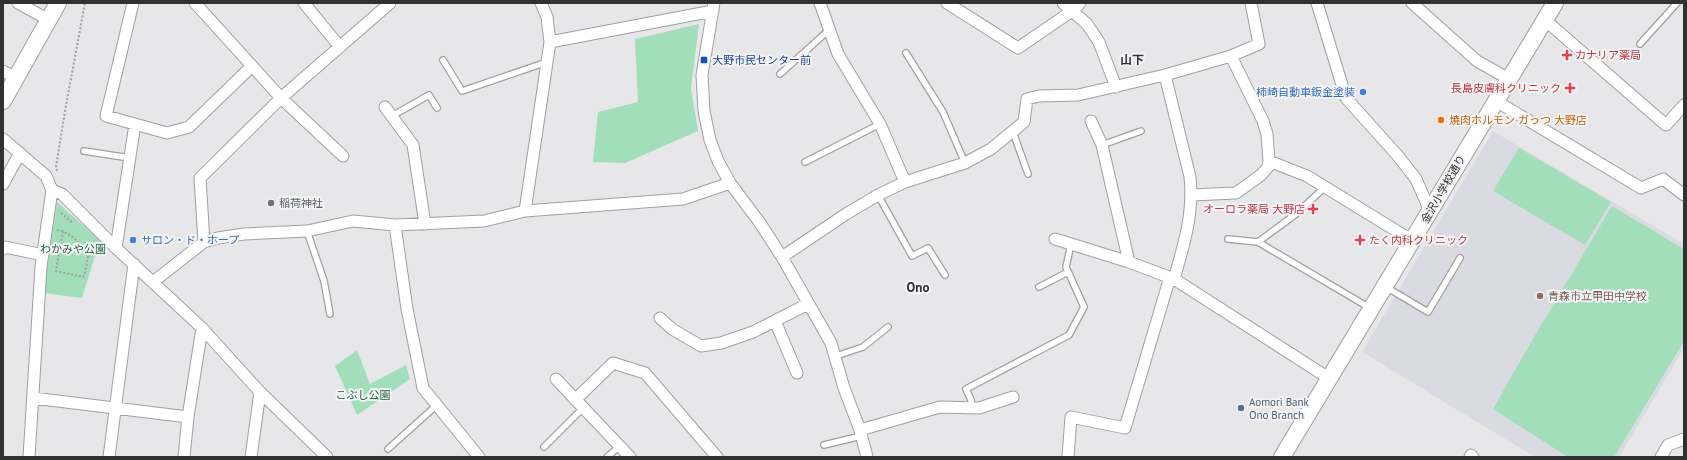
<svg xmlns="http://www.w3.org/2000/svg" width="1687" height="460" viewBox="0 0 1687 460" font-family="'PT Sans','Noto Sans JP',sans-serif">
<rect width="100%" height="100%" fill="#e7e7e9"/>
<path fill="#dadae2" d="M1493,131l191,113v104l-65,109h-84l-173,-105z"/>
<path fill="#a2deba" d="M699,24l-8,64 7,43 -73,32 -32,-1 5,-50 40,-10 -3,-63z
M1519,148l92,54 -26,43 -92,-54z
M57,202l43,38 -18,58 -39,-5z
M1612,206l72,43v92l-70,116h-46l-75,-48 34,-60z
M357,350l13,34 36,-19 4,14 -53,36 -22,-49z"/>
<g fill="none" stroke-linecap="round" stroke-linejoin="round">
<defs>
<path id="lane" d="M1640,44l37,-41
M906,53l37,59 22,51
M443,60l19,31 85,-29
M780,74l49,-44
M392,116l37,-21 8,13
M1013,132l15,42
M1102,145l39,-14
M84,151l46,7
M805,162l75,-38
M878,195l34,61 16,-8 17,27
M307,231l17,50 6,33
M1228,239l30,3 38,-28 29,-27
M1258,242l112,66
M1039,287l29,-15
M1386,287l42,25 32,-54
M836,356l27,-9 25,-20
M972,408l-1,-8 -5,-11 103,-54 15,-28 -18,-40 5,-23
M824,445l37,-9
M544,447l39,-39
M388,449l49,-44
M607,457l13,-11"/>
<path id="street" d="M18,3l31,17
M133,3l-27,113 61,17 22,-6 63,-61
M195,3l86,95 62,58
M304,3l36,44
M714,3l-12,72 2,36 6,29 8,21 12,22 30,40 22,34 49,86 13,45 16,42 7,27
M820,3l18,51 42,70 25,58
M947,3l71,45 54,-37 8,-8
M1063,3l24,21 12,18 17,45
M1317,3l29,95 52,58 18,23 14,32
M1412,3l65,58 32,18
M1545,20l121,105 18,-20
M550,42l163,-31
M3,71l13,7
M1165,75l66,-19 28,-12 -8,-41
M1496,101l145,87 22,-9 21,16
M385,107l28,38 12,79
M1091,121l11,24 27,117
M3,139l43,37 6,14 -11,77 -12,190
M1269,161l38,15 106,65
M3,184l17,-31
M52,190l10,4 54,54 86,80 58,64 67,65
M1192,195l44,-2 25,-18 7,-8 1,-6 -2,-27 -4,-13 -32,-65
M525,211l25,-169 -3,-25 -6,-14
M395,225l12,84 16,79 56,69
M1055,239l74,23 45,17 156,100
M204,242l-4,-64 81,-80 109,-95
M116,248l19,-124
M3,249l2,-2 38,8
M782,257l64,-43 32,-19 27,-13 60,-19 26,-14 33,-27 3,-23 12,-3 39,-1 87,-20 25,102c4,35 -6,68 -16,102
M153,282l51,-40 14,-4 26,-4 63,-3 46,-10 42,4 89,-4 41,-10 158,-12 47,-16
M660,318l12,11 29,17 20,-3 32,-11 55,-28
M775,321l22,52
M556,379l74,78
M33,398l155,19 -4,40
M575,400l38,-37 32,10 72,84
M188,417l14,-89
M860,430l80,-23 39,1 34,-11
M109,457l25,-193
M251,457l9,-65
M1068,457l3,-40 54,11 45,-151
M1470,457l1,-2 2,2
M1661,457l7,-12 16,-6"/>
<path id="secondary" d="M3,101l55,-98
M1282,457l273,-454"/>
</defs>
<use href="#lane" stroke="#a0a0a1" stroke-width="8"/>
<use href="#street" stroke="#a0a0a1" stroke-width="13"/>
<use href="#secondary" stroke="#a0a0a1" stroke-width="18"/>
<path stroke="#9e9ea0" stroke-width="2" stroke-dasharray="2 2" stroke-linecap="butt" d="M57,171l-1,-4 9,-56 20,-108
M61,213l12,10
M57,230c13,2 22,13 32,22l6,-8
M63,231l-7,40 27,6 2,-5 4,-20"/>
<use href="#lane" stroke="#fff" stroke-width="5.5"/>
<use href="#street" stroke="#fff" stroke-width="11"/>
<use href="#secondary" stroke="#fff" stroke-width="16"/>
</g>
<g fill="#e0444e" stroke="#f4f4f6" stroke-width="1.5">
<path d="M1565 49h4v4h4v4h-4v4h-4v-4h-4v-4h4z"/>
<path d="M1568 82h4v4h4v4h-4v4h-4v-4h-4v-4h4z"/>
<path d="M1311 203h4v4h4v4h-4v4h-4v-4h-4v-4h4z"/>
<path d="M1358 234h4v4h4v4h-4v4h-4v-4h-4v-4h4z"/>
</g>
<rect fill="#1a4fb4" stroke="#f4f4f6" stroke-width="1.5" x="700" y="56" width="8" height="8" rx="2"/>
<g fill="#3f7fe0" stroke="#f4f4f6" stroke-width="1.5">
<circle cx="1363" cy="92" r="4"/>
<circle cx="133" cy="240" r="4"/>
</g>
<circle fill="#e8710a" stroke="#f4f4f6" stroke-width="1.5" cx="1441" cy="120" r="4"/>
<circle fill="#6b7280" stroke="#f4f4f6" stroke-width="1.5" cx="271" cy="203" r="4"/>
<circle fill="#8d6e63" stroke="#f4f4f6" stroke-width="1.5" cx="1540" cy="296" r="4"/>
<circle fill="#5c6f8a" stroke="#f4f4f6" stroke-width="1.5" cx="1241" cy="408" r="4"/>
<g text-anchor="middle" stroke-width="4" stroke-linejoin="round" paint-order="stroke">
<g font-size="11" fill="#be3a42" stroke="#f4f4f6" text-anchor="start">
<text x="1575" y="59">カナリア薬局</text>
<text x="1561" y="92" text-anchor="end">長島皮膚科クリニック</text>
<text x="1305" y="213" text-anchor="end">オーロラ薬局 大野店</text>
<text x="1369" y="244">たく内科クリニック</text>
</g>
<g font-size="11" fill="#164399" stroke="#f4f4f6" text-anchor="start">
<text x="712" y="64">大野市民センター前</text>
</g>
<g font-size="11" fill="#366cbe" stroke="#f4f4f6" text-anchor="end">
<text x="1355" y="96">柿崎自動車鈑金塗装</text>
<text x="141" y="244" text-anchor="start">サロン・ド・ホープ</text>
</g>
<g font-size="11" fill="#c56008" stroke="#f4f4f6" text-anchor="start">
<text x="1449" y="124">焼肉ホルモン ガっつ 大野店</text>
</g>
<g font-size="11" fill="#323132" stroke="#f4f4f6">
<text transform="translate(1443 189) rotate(-60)" y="4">金沢小学校通り</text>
</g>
<g font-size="11" fill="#5b616d" stroke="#f4f4f6" text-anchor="start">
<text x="279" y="207">稲荷神社</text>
</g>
<g font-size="11" fill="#255f41" stroke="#f4f4f6">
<text x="73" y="253">わかみや公園</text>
<text x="363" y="399">こぶし公園</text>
</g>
<g font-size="11" fill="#785e54" stroke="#f4f4f6" text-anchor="start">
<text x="1548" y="300">青森市立甲田中学校</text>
</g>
<g font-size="11" fill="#4e5e75" stroke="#f4f4f6" text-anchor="start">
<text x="1249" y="406">Aomori Bank<tspan x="1249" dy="13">Ono Branch</tspan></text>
</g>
<g font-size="12" font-weight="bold" fill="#323132" stroke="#f4f4f6">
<text x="1132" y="64">山下</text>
</g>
<g font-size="13" font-weight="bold" fill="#323132" stroke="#f4f4f6">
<text x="918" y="292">Ono</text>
</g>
</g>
<rect width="1687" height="460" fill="none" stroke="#323132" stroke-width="8"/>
</svg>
